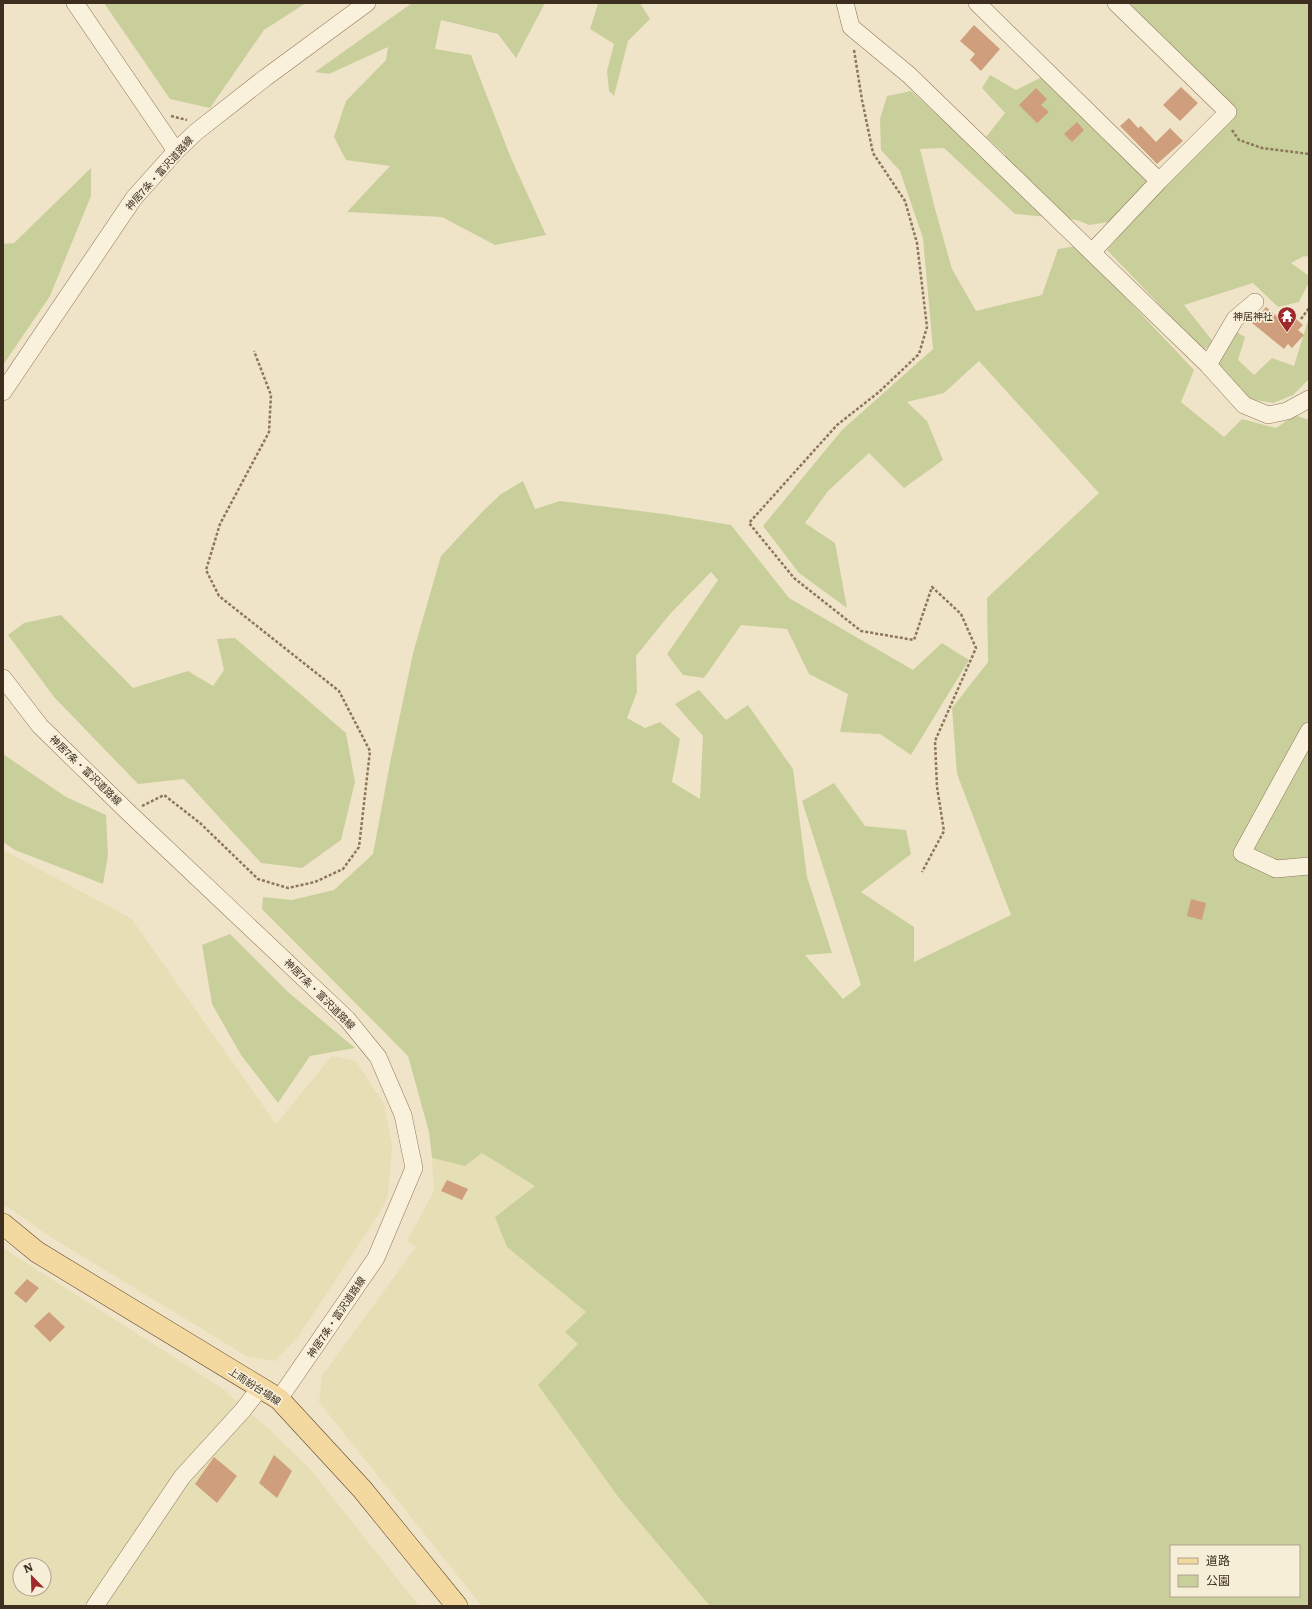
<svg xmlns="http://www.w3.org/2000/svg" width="1312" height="1609" viewBox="0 0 1312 1609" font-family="Literata,'Noto Sans JP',serif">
<rect width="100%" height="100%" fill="#f0e4c8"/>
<path fill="#e6deb5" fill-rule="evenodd" d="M3,850l128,68 145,206 56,-68 24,5 28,43 8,41 -4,51 -7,15 -84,127 -22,23 -27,-4 -194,-118 -51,-35z
M482,1153l54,33 -41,31 12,30 79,65 -8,32 41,154 91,108h-228l-163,-204 3,-26 94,-129 -9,-6 27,-50 -2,-33 33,8z
M3,1248l219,140 50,44 38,37 109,137h-416zM20,1565h24v24h-24z"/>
<path fill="#c9cf9b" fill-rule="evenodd" d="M104,3h202l-42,27 -54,78 -40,-9z
M412,3h133l-29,55 -18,-24 -57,-14 -6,29 36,6 40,103 35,77 -51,10 -53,-28 -95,-5 43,-46 -44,-6 -12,-23 12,-36 40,-41 2,-13 -59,27 -14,-2z
M589,3h51l10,16 -22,22 -14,55 -5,-5 -2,-20 7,-27 -24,-15 8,-25z
M1129,3h180v254l-5,-1 -13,7 18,13v6l-10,20 -21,5 -25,-24 -69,22 31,39 -12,6 -96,-100 28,-32 -46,7 -12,-5 -62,-6 -71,-66 -24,1 14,56 18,64 24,42 66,-16 16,-46 19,-3 117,124 -13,32 43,35 18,-18 34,9 19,-13 14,5v1186h-599l-91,-108 -81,-113 40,-41 -13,-12 21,-20 -79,-65 -12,-30 40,-31 -53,-33 -17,13 -33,-8 -3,-26 -21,-76 -146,-147 1,-12 29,3 42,-10 39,-36 17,-91 23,-110 28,-97 43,-46 17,-16 22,-13 12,28 25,-8 104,13 67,11 58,73 124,72 29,-27 27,17 -58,95 -31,-21 -40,-2 8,-38 -39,-20 -22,-45 -46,-4 -37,53 -21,-3 -16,-21 51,-74 -7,-8 -41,42 -34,42 1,36 -10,26 18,10 15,-6 20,17 -8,43 28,17 3,-63 -28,-32 24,-14 27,30 22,-15 45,64 14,108 25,76 -27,2 38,44 18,-14 -59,-184 32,-18 31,43 41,4 5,24 -50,38 53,35v35l97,-47 -54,-141 -5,-66 36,-46 -1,-64 112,-105 -120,-132 -35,32 -37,9 20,19 16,39 -39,28 -35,-35 -41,38 -23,32 30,20 12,65 -48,-35 -36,-47 79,-96 91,-81 -10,-111 -23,-67 -19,-21 -1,-31 7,-23 24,-5 81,74 14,-10 -20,-18 19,-24 -23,-25 8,-13 26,15 26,-13 64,65 41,36 39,-32 49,-32zM1171,1546h128v50h-128z
M91,168v28l-41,100 -47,69v-121l11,-1z
M1309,317v62l-16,16 -20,8 -23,-4 -33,-36 18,-32 10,6 -7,23 16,15 18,-17 22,8z
M61,615l72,73 55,-17 25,15 11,-16 -7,-31 18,-1 111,95 9,49 -14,58 -39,28 -41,-5 -77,-84 -46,5 -84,-87 -46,-62 16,-12z
M3,754l63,43 40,18 2,40 -5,29 -88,-34 -12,-8z
M230,934l58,58 67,56 -45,8 -32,47 -37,-48 -29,-51 -10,-59z"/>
<path fill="#cf9f7d" d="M974,25l26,24 -19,22 -11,-11 5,-6 -15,-13z
M1181,87l17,16 -18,18 -17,-16z
M1036,88l11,11 -6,6 8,7 -12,11 -18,-18z
M1129,118l9,10 3,-2 15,16 14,-14 13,13 -26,23 -37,-38z
M1077,122l7,8 -12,12 -8,-8z
M1266,307l17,15 2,-3 4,3 5,-5 9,8 -5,5 6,5 -12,13 -4,-4 -4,5 -32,-26z
M1191,899l15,4 -4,17 -15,-4z
M447,1180l21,9 -6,11 -21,-9z
M27,1279l12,9 -13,15 -12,-10z
M49,1312l16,15 -15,15 -16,-16z
M274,1455l18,16 -15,27 -18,-15z
M214,1457l23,19 -20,27 -22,-19z"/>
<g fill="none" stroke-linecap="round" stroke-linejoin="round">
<defs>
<path id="minor" d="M75,3l101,148
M845,3l6,24 58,48 299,290 36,40 24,10 19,-4 22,-12
M977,3l182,178
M1092,252l67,-71 69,-69 -112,-109
M1208,365l27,-46 20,-17
M3,392l131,-194 42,-47 20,-19 69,-54 102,-75
M3,678l37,48 89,87 218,206 31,38 25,58 11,53 -38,90 -97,141
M1309,731l-67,122 34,16 33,-3
M95,1606l87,-129 61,-67 17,-22"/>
<path id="major" d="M3,1224l34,28 242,147 83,90 95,117"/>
</defs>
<use href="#minor" stroke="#8d765c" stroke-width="18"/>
<use href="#major" stroke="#5b4430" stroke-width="22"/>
<path stroke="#8d765c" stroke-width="2.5" stroke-dasharray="3 2" stroke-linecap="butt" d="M854,50l8,50 11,53 32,48 12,42 10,84 -8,27 -40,38 -42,33 -88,98 45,55 67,53 53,9 18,-53 29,27 15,34 -41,93 2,46 7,44 -22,41
M171,116l16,4
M1232,130l7,10 23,8 47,6
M1301,319l8,-11
M142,806l22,-11 36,28 58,56 30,9 27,-6 28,-13 16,-22 11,-96 -31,-60 -120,-95 -13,-26 14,-46 49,-92 2,-37 -17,-44"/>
<use href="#minor" stroke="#faf1dc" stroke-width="17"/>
<use href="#major" stroke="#f3d9a0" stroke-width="21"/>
</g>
<defs>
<symbol id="temple-pin" viewBox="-11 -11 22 30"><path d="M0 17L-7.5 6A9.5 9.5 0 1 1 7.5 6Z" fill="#9e2a2b" stroke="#f7eed8"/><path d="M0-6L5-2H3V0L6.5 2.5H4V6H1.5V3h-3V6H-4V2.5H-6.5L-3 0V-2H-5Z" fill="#fff"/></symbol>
</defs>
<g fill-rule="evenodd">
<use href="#temple-pin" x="1276" y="305" width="22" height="30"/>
</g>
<g text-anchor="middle" stroke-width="3.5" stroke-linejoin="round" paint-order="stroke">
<g font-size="10" fill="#3d2e20" stroke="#f7eed8">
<text transform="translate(159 173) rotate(-48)" y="4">神居7条・富沢道路線</text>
<text transform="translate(86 770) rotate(44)" y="4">神居7条・富沢道路線</text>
<text transform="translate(320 994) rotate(45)" y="4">神居7条・富沢道路線</text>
<text transform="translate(336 1317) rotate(-56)" y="4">神居7条・富沢道路線</text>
<text transform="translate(255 1386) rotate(33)" y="4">上雨紛台場線</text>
</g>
<g font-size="10" fill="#3d2e20" stroke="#f7eed8" text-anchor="end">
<text x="1273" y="320">神居神社</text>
</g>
</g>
<rect width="1312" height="1609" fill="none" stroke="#3d2e20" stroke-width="8"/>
<rect x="1170" y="1545" width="130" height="52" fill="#f7eed8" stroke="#ada18e"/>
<rect x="1178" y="1558" width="20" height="6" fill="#f3d9a0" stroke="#ada18e"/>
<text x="1206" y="1565" font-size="12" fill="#3d2e20">道路</text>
<rect x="1178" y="1575" width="20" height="12" fill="#c9cf9b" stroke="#ada18e"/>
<text x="1206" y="1585" font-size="12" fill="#3d2e20">公園</text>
<g transform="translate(32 1577) rotate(337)"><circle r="19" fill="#f7eed8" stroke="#ada18e"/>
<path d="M0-3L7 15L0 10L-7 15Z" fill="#9e2a2b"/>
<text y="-6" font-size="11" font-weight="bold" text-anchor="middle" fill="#3d2e20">N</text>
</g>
</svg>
